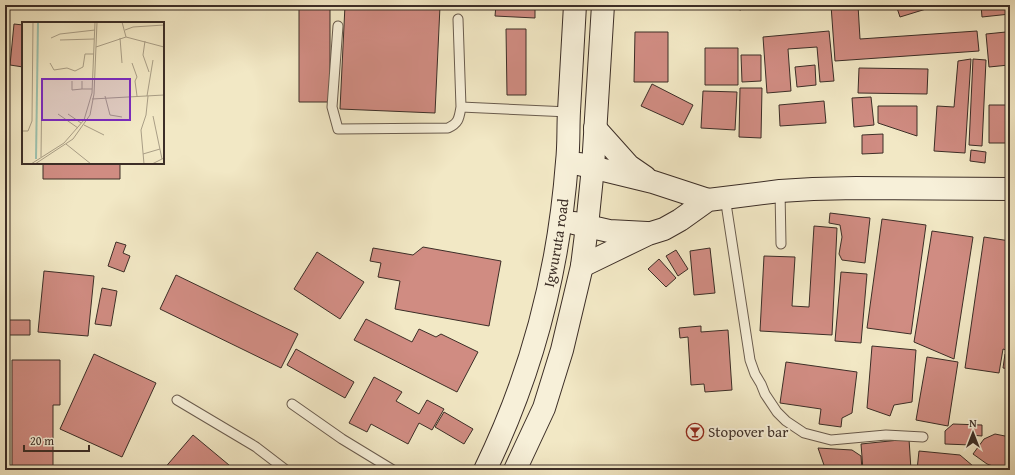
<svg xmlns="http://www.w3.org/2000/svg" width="1015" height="475" viewBox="0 0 1015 475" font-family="'Gentium Book Plus',serif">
<rect width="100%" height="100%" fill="#f2e8c5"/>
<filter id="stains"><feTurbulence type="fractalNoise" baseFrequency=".005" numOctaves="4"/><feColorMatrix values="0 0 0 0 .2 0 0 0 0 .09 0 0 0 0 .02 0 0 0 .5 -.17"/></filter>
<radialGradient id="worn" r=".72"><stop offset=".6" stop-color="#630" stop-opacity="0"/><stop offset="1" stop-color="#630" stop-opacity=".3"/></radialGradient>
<path fill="#d08c82" stroke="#3c2e27" d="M97,5h30l-1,4z
M345,5l95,1 -5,107 -95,-4z
M496,5h39v13l-40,-2z
M714,5h28l-1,5z
M756,5h24v4l-24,-1z
M831,5h27l2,34 117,-8 2,20 -144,10z
M896,5h43l-39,12z
M981,5h29v9l-28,3z
M299,8h31v94h-31z
M14,24l9,1v42l-13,-2z
M506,29h20v66h-19z
M829,31l5,50 -14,1 -3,-35 -29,2 3,42 -24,2 -4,-56z
M635,32h33v50h-34z
M1006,32l3,33 -20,2 -3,-33z
M705,48h33v37h-33z
M741,55h20v26l-19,1z
M971,59l-6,94 -31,-2 3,-45 17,1 4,-46z
M973,59l13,1 -4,86 -13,-1z
M815,65l1,20 -19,2 -2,-20z
M859,68l69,1 -1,25 -69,-1z
M652,84l41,21 -10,20 -42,-19z
M740,88h22l-1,50 -22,-1z
M703,91l34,1 -2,38 -34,-2z
M871,97l3,28 -20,2 -2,-29z
M824,101l2,22 -46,3 -1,-21z
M989,105h21v38h-21z
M878,106h39v30l-39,-13z
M883,134v19l-21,1v-19z
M971,150l15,2 -1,11 -15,-2z
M43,163h77v16h-77z
M830,213l40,5 -5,45 -23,-3 -3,-6 3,-17 -2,-12 -11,-2z
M882,219l44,6 -15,109 -44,-6z
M814,226l23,2 -5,107 -72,-4 4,-75 31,1 -3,49 17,1z
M932,231l41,6 -19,122 -40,-17z
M984,237l26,4v84l-4,25 -3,-1 -4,24 -34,-5z
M116,242l10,3 -3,8 7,3 -6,16 -16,-6z
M423,247l78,14 -12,65 -94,-17 5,-28 -22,-4 3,-14 -11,-2 3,-13 40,7z
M710,248l5,45 -21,2 -4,-44z
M676,250l12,19 -10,7 -12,-20z
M317,252l47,30 -24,37 -46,-30z
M659,259l17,19 -10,9 -18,-18z
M44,271l50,5 -6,60 -50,-4z
M841,272l26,2 -6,69 -26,-2z
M176,275l122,59 -17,34 -121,-59z
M102,288l15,3 -6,35 -16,-2z
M366,319l46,23 7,-13 17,8 5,-3 37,18 -21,40 -103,-52z
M5,320h25v15h-25z
M701,326v6l27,-2 4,60 -27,2 -1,-8 -13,1 -3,-48 -8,1 -1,-10z
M872,346l44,4 -4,52 -18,3 -4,11 -23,-8z
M296,349l58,33 -9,16 -58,-33z
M94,354l62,29 -34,74 -62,-28z
M1005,354h5v15l-7,-1z
M927,357l31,5 -10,64 -32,-6z
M12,360h48v45h-7v65h-41z
M786,362l71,10 -5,41 -10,5 -1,9 -22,-3 2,-15 -41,-6z
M374,377l28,15 -6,9 23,13 8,-14 17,9 -12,21 -13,-7 -11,21 -37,-20 -4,8 -18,-9z
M444,412l29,17 -9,15 -29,-17z
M953,424l29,1v11l-11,-1v10l-26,-1v-13z
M995,434l15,3v33h-5l-18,-6 -14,-10 11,-15z
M193,435l42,35h-72z
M909,439l2,31h-48l-2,-26z
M818,448l34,2 9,6 1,14h-37v-2z
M919,451l41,4 13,11 -1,4h-55z"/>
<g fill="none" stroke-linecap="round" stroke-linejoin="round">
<defs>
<path id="lane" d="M458,19l3,88 108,5
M338,26l-6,81 6,22 110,-1c11,-5 11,-10 13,-21
M780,191l1,53
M725,197l25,163 5,14 6,10 4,10 12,18 9,9 18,12 27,7 55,-5 37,2
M177,400l79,47 30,23
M292,404l50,35 51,31"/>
<g id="secondary">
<path d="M595,128l34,38 16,11"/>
<path d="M579,164l74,18 55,18"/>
<path d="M574,223l35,8 38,2"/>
<path d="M582,266l66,-32 16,-5 16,-9 28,-20 72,-9 33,-2 43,-1 154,1"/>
<path id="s1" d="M485,470c47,-96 74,-202 82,-308 2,-17 1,-34 2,-51 2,-36 4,-71 6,-106"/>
<path d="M515,470l29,-62 18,-58 20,-84 5,-40 6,-59 10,-162"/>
</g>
</defs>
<use href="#lane" stroke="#6a5c4e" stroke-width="11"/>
<use href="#secondary" stroke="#3c2e27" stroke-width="24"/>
<use href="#lane" stroke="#f7f0d9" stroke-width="9"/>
<use href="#secondary" stroke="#f7f0d9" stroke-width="22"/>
</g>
<defs>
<symbol id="bar-ring" viewBox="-11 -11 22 22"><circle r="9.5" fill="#f7f0d9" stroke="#8f2418" stroke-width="1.5"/><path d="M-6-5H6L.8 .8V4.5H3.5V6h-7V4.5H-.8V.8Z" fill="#8f2418"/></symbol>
</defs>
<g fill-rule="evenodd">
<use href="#bar-ring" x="685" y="422" width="20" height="20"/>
</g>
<g text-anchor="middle" stroke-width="4" stroke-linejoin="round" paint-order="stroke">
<g font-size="15" fill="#3c2e27" stroke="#f7f0d9">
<text dy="5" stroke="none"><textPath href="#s1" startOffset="239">Igwuruta road</textPath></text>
</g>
<g font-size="15" fill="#3c2e27" stroke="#f7f0d9" text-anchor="start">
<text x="708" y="437">Stopover bar</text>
</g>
</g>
<g transform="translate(22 22)">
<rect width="142" height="142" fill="#f2e8c5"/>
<path fill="none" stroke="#9cc1ae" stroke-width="2" d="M14,137l2,-137"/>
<path fill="none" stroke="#a99e86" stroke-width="1" d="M100,0l4,15M103,8l8,-3 31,-2M29,16l9,-4 35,-4M98,16l2,25M38,18l34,-1M123,19l-2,14 6,17M74,25l30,-10 38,10M28,41l4,7 13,-2 8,3 8,-4 2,-13h9M110,41l5,14 -2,4 2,15M50,59v9l10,-1M60,59v8h10M83,74l5,19 12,2M125,74l6,-36M70,77l72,-4M36,92l20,14M46,92l13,9M131,94l9,43M62,103l20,10M0,109h6l4,-10 1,-99M44,122l25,20M121,132l17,-5M19,135l1,-79M9,142l33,-21 20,-23 8,-27 3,-71M13,142l38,-25 17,-24 4,-21 3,-72M122,142l-3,-34 5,-15 2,-19M130,142l12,-6"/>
<path fill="#7b2cbf" fill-opacity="0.15" stroke="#7b2cbf" stroke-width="2" d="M20,57h88v41h-88z"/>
<rect width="142" height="142" fill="none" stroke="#3c2e27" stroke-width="2"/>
</g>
<rect width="1015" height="475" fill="none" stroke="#f2e8c5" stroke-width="20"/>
<rect x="6" y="6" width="1003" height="463" fill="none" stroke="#3c2e27" stroke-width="2"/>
<rect x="10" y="10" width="995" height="455" fill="none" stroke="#3c2e27"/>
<g transform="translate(973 433)" stroke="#f7f0d9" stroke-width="3" paint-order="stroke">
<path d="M0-3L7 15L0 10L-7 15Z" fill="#3c2e27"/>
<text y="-6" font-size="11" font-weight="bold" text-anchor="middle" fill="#3c2e27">N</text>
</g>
<path d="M24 445v6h65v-6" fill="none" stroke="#3c2e27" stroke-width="2"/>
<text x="30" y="445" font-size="12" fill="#3c2e27" stroke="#f7f0d9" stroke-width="3" paint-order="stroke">20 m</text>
<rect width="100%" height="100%" filter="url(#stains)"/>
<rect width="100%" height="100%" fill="url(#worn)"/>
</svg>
